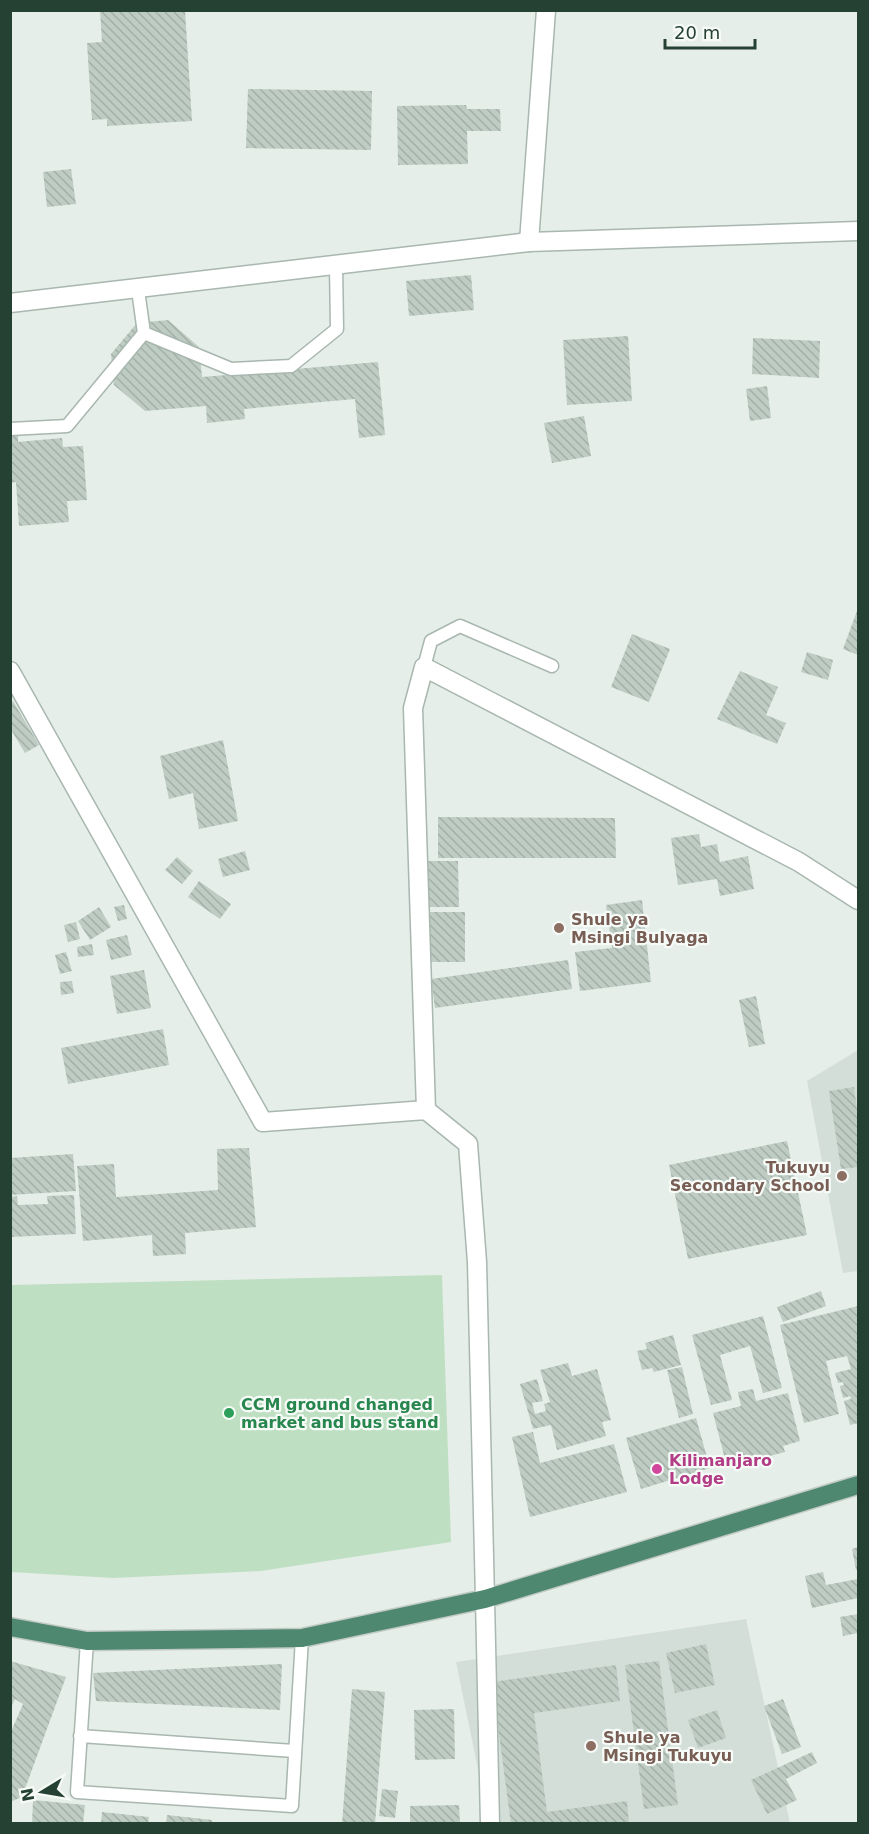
<svg xmlns="http://www.w3.org/2000/svg" width="869" height="1834" viewBox="0 0 869 1834" font-family="'DejaVu Sans',sans-serif">
<defs>
<pattern id="building-back-hatch" width="6" height="6" patternUnits="userSpaceOnUse" patternTransform="scale(1.5)"><rect width="6" height="6" fill="#beccc4"/><path d="M-1 5l2 2M0 0l6 6M5-1l2 2" fill="none" stroke="#a3b0a9"/></pattern>
</defs>
<rect width="100%" height="100%" fill="#e6eee9"/>
<path fill="#d4ded8" d="M858,1050v221l-15,2 -36,-192z
M746,1619l44,204h-301l-33,-161z"/>
<path fill="#bfdfc2" d="M442,1275l9,267 -190,29 -148,7 -102,-6v-287z"/>
<path fill="url(#building-back-hatch)" d="M100,10h85l7,111 -85,5v-7l-15,1 -5,-77 15,-1z
M248,89l124,2 -1,59 -125,-2z
M466,105l1,4h33l1,22h-34l1,33 -70,1 -1,-59z
M71,169l5,35 -29,3 -4,-35z
M471,275l3,35 -65,6 -3,-35z
M168,320l31,27 3,30 176,-15 7,73 -26,3 -4,-39 -111,10 1,10 -38,4 -1,-17 -61,5 -31,-26 -3,-31 26,-31z
M628,336l4,65 -65,4 -4,-65z
M753,338l67,3 -1,37 -67,-4z
M767,386l4,32 -21,3 -4,-32z
M584,416l7,40 -39,7 -8,-40z
M10,431h8v11l44,-4 1,9 20,-1 4,54 -20,1 2,21 -50,4 -3,-44 -6,1z
M858,608v47l-15,-6z
M632,634l38,15 -21,53 -38,-15z
M807,652l26,8 -5,20 -27,-8z
M740,671l38,16 -12,28 20,8 -9,21 -60,-25z
M13,701l26,44 -14,8 -15,-25v-25z
M223,740l15,81 -39,8 -6,-36 -24,6 -9,-43z
M438,817l177,1 1,40h-178z
M699,834l2,13 16,-3 3,18 28,-6 6,33 -34,7 -3,-17 -39,6 -7,-47z
M245,851l5,19 -27,7 -5,-18z
M177,857l16,14 -11,13 -17,-14z
M424,861h34l1,46h-34z
M199,881l32,23 -11,15 -32,-22z
M642,900l9,82 -71,9 -5,-39 37,-4 -6,-43z
M124,905l3,14 -9,2 -4,-14z
M99,907l12,20 -21,13 -12,-19z
M426,912h39v50h-39z
M76,922l4,17 -12,3 -4,-17z
M127,935l5,20 -21,5 -5,-20z
M92,944l2,11 -16,2 -1,-10z
M66,952l6,19 -12,3 -5,-19z
M568,960l4,29 -137,19 -4,-29z
M144,970l7,38 -34,6 -7,-38z
M72,981l2,12 -13,2 -1,-13z
M756,996l9,48 -16,3 -10,-47z
M163,1029l6,36 -101,19 -7,-36z
M854,1087l4,30v50l-17,2 -12,-78z
M787,1141l20,94 -119,24 -19,-94z
M249,1148l7,79 -71,6 1,21 -33,2 -1,-21 -69,6 -6,-75 37,-2 2,33 102,-7 -1,-41z
M73,1154l3,37 -66,4v-37z
M74,1195l2,39 -66,3v-40l7,-1 1,9 30,-1 -1,-8z
M821,1291l5,15 -43,16 -6,-15z
M858,1306v117l-8,2 -6,-24 7,-2 -1,-3 -7,2 -3,-12 4,-1 -1,-3 -5,1 -3,-10 16,-4 -4,-13 -21,5 13,53 -35,9 -24,-98z
M763,1316l19,72 -19,5 -13,-47 -30,9 12,45 -21,5 -19,-70z
M673,1335l8,30 -27,7 -2,-4 -10,2 -5,-19 10,-2 -2,-6z
M568,1363l4,13 25,-7 14,51 -9,2 4,14 -49,14 -6,-25 -18,4 -13,-45 17,-5 6,22 -11,2 3,11 11,-3 -2,-7 6,-2 -10,-32z
M682,1367l11,47 -14,4 -12,-48z
M753,1389l3,12 32,-8 12,48 -17,5 2,6 -39,10 -2,-7 -19,4 -12,-46 28,-7 -3,-14z
M696,1418l14,50 -69,21 -15,-51z
M533,1432l7,31 74,-19 13,48 -97,25 -18,-80z
M858,1547v22l-2,1 -4,-21z
M823,1572l3,13 32,-6v19l-46,10 -7,-32z
M858,1614v19l-15,3 -3,-19z
M706,1644l9,41 -40,8 -9,-40z
M10,1661l56,16 -44,120 -12,5v-68l13,-30 -8,-5 -5,10z
M659,1661l19,144 -34,4 -19,-144z
M282,1664l-2,46 -184,-9 -3,-28z
M616,1665l4,36 -86,12 13,99 80,-11 2,23h-118l-19,-142z
M352,1689l33,3 -10,132h-33z
M783,1699l18,48 -19,7 -18,-48z
M454,1709l1,50 -40,1 -1,-50z
M717,1710l9,28 -28,10 -10,-28z
M812,1752l5,11 -31,16 11,21 -30,14 -16,-34z
M382,1789l16,2 -3,27 -16,-2z
M33,1800l52,5 -2,19h-51z
M459,1805l1,19h-50v-18z
M102,1812l47,5 -1,7h-47z
M167,1815l45,5v4h-46z"/>
<g fill="none" stroke-linecap="round" stroke-linejoin="round">
<defs>
<path id="service" d="M144,333l87,36 60,-3 46,-37 -1,-64
M10,429l57,-3 77,-93 -6,-43
M424,667l7,-26 29,-15 92,40
M87,1641l-10,151 215,14 10,-168
M80,1736l214,15"/>
<path id="minor" d="M529,242l17,-232
M10,671l253,451 163,-12 42,34 9,118 8,337
M426,1110l-13,-402 11,-41 375,195 59,38"/>
<path id="tertiary" d="M10,303l519,-61 329,-11
M485,1599l5,225"/>
<path id="trunk" d="M10,1627l77,14 215,-3 183,-39 373,-114"/>
</defs>
<use href="#service" stroke="#a8b7af" stroke-width="15"/>
<use href="#minor" stroke="#a8b7af" stroke-width="21"/>
<use href="#tertiary" stroke="#a8b7af" stroke-width="21"/>
<use href="#trunk" stroke="#c2cac6" stroke-width="21"/>
<use href="#service" stroke="#fff" stroke-width="12"/>
<use href="#minor" stroke="#fff" stroke-width="18"/>
<use href="#tertiary" stroke="#fff" stroke-width="18"/>
<use href="#trunk" stroke="#4e8870" stroke-width="18"/>
</g>
<g fill="#8d6e63" stroke="#f7fbf8" stroke-width="2">
<circle cx="559" cy="928" r="6"/>
<circle cx="842" cy="1176" r="6"/>
<circle cx="591" cy="1746" r="6"/>
</g>
<circle fill="#2e9e5b" stroke="#f7fbf8" stroke-width="2" cx="229" cy="1413" r="6"/>
<circle fill="#d1479c" stroke="#f7fbf8" stroke-width="2" cx="657" cy="1469" r="6"/>
<g text-anchor="middle" stroke-width="4.5" stroke-linejoin="round" paint-order="stroke">
<g font-size="16" font-weight="bold" fill="#785e54" stroke="#f7fbf8" text-anchor="start">
<text x="571" y="925">Shule ya<tspan x="571" dy="18">Msingi Bulyaga</tspan></text>
<text x="830" y="1173" text-anchor="end">Tukuyu<tspan x="830" dy="18">Secondary School</tspan></text>
<text x="603" y="1743">Shule ya<tspan x="603" dy="18">Msingi Tukuyu</tspan></text>
</g>
<g font-size="16" font-weight="bold" fill="#27864d" stroke="#f7fbf8" text-anchor="start">
<text x="241" y="1410">CCM ground changed<tspan x="241" dy="18">market and bus stand</tspan></text>
</g>
<g font-size="16" font-weight="bold" fill="#b23c85" stroke="#f7fbf8" text-anchor="start">
<text x="669" y="1466">Kilimanjaro<tspan x="669" dy="18">Lodge</tspan></text>
</g>
</g>
<rect width="869" height="1834" fill="none" stroke="#254134" stroke-width="24"/>
<g transform="translate(42 1792) rotate(259)" stroke="#f7fbf8" stroke-width="4.5" paint-order="stroke">
<path d="M0-4.5L10 22L0 15L-10 22Z" fill="#254134"/>
<text y="-9" font-size="16" font-weight="bold" text-anchor="middle" fill="#254134">N</text>
</g>
<path d="M665 39v9h90v-9" fill="none" stroke="#254134" stroke-width="3"/>
<text x="674" y="39" font-size="18" fill="#254134" stroke="#f7fbf8" stroke-width="4.5" paint-order="stroke">20 m</text>
</svg>
